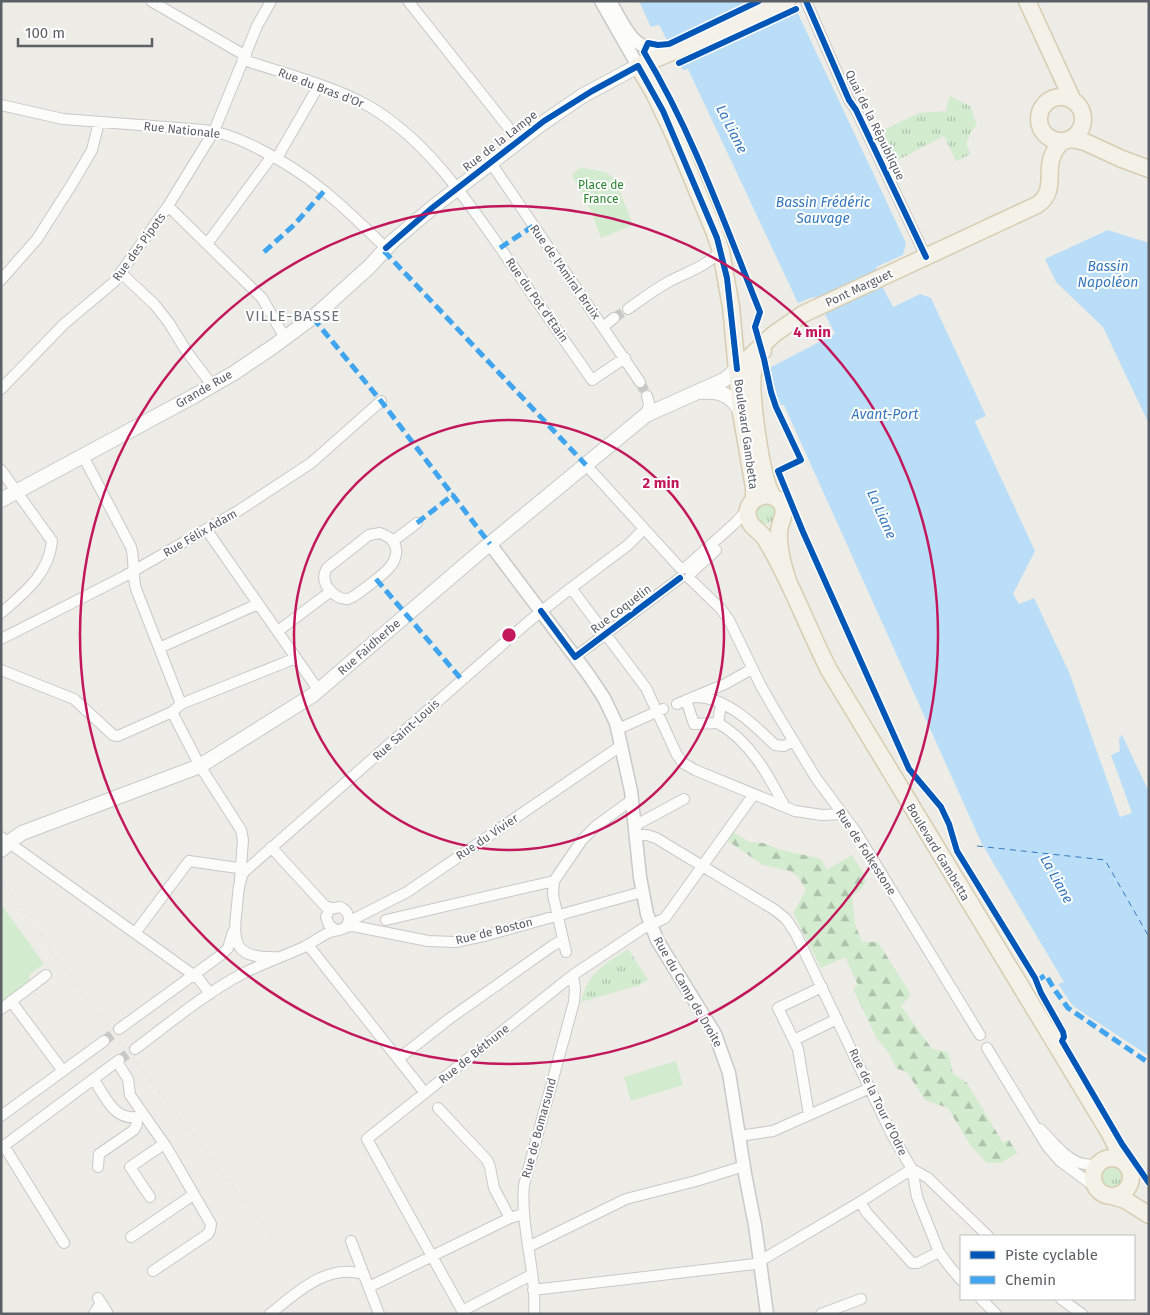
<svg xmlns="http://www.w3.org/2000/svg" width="1150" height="1315" viewBox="0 0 1150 1315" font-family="'Fira Sans',sans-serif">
<defs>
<pattern id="grass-tufts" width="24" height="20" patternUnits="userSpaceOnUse" patternTransform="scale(1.25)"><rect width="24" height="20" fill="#d3ebcf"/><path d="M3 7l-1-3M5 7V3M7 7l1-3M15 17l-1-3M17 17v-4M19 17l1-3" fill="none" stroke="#aec2ac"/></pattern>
<pattern id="forest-firs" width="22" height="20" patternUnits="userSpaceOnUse" patternTransform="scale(1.25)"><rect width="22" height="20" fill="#d3ebcf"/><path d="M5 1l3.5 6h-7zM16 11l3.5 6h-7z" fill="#aec2ac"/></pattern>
</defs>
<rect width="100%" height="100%" fill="#edece6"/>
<path fill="url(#grass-tufts)" d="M950,96l20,10 7,19 -6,6 -5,13 5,10 -15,7 -12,-25 -52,27 -15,-30 42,-20 29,-2 -2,-1z
M755 514a10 10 0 1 1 20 0a10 10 0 1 1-20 0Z
M628,949l20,31 -8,5 -59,17c7,-30 23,-37 47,-53z
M1101 1177a11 11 0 1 1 22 0a11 11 0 1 1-22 0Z"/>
<path fill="url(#forest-firs)" d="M733,832l16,10 14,1 15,6 43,10 6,11 25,-15 10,16 4,10 -5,8 -9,7 3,28 7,18h16l33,53 -10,11 31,43 16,3 5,21 14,10 36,60 6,-3 8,13 -16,10h-14l-16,-17 -23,-38 -23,-8 -18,-28 -11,-4 -7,-15 -12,-14 -24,-50 5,-4 -13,-28 -24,11 -28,-55 13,-23 -8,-14 -8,-5 -27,-6 -35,-24z"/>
<path fill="#d3ebcf" d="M581,167c12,4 24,2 34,12l18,46 -32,13 -10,-27 -19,-36z
M1,904l43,60 -14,10 -1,7 -28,21z
M676,1061l7,24 -52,16 -7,-24z"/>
<path fill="#badef8" d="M639,1h153l114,242 -3,12 -25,11 -2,2v6l17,33 27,-13 11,4 55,118 -11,5v1l60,129 -22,43 6,10 15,-6 35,74 51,145 12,-4 -21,-58 9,-4 -1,-12 3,-4 27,57v264l-76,-50 -15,-22 6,-2 -82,-138 -198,-439h-4l-11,-37 66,-34 -18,-36 -4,-1 -15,6 -110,-234 -5,1 -24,-45 -8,2z
M1108,230l41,13v181l-46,-97 -47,-45 -11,-23z"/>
<path fill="#edece6" d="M749,1h43l5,11 -116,54 -14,-26z"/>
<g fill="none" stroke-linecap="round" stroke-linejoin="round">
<path stroke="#3578bd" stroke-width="1" stroke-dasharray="6 5" stroke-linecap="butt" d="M977,846l128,14 44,77"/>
<path stroke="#c8c9c6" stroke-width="10" stroke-dasharray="10 5" stroke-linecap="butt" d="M614,318l14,-9
M640,382l7,14
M104,1041l15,-12
M119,1060l16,-11"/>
<defs>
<path id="minor" d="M151,1l95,55
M408,1l111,140
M806,1l43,99 7,10 70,147
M244,60c38,13 86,25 121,44 62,34 106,102 145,158 27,40 55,79 82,118l33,-22
M1,105l62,14 141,11c20,2 38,10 55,19 53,26 86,59 127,99
M277,158l42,-73
M491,163l149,219
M168,206l94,92 23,40
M207,244l65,-88
M121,273l34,32 14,18 18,29 25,33
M1,280l36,-41 35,-55 20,-34 7,-28
M628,309c14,-10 27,-20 42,-28 18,-9 36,-15 51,-30
M603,327l11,-9
M1,389l63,-65 50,-42 54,-76 46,-75 43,-105 14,-25
M646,415l3,-11 -2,-8
M83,456l48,91c4,14 1,28 5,42l45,115
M586,465l95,104
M1,470l51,71c-3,33 -28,52 -51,72
M206,529l113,162
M380,533c7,3 14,6 16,15 3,17 -17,29 -28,38 -6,4 -13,11 -20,13 -8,1 -14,-4 -19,-10 -6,-7 -6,-14 -2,-21l42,-33z
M393,541l24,-18
M681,569l4,-1 49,-44 14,-15
M691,573l25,-23
M689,578l32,31 8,11 32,66 12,21 43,71 40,54 124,203
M571,588l57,-43 16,-16
M278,631l53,-40
M1,639l122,-62 115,-66 73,-48 70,-62
M159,648l99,-44
M575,657l105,-79
M1,670l73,29 39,36 5,1 54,-24 9,-8 115,-46
M693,697c32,-2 61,28 82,48l9,1 9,-5
M686,700l8,24 24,-1
M677,704l48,-20 27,-15
M721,704l-3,19c33,19 50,52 67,84
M172,712l28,54 41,64 2,10 -3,40
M618,729l45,-20
M636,825l48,-26
M637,835h10l9,3 119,72 11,9 10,15 96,201 20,34 5,28 22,55 11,15 11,13
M1,837l198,142 11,15
M271,847l54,59 7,2
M386,920l168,-39
M348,922l59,-30 215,-147
M345,927l8,-1 75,15 27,1 29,-6 158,-44
M135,933l54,-72 56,8
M308,945l117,148
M566,952l-13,-57 1,-14 28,-41 14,-14 37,-27
M280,957c-45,2 -48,-11 -43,-51 1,-11 1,-24 7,-34l284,-250 43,-34 75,100 31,67 6,8 12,7 100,41 27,4 21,-1
M11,1001l52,70
M1,1009l45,-34
M119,1029l102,-74 7,-7 5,-16
M794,1040l43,-21
M987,1048l60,98 13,15 35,26
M135,1049c35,-26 70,-56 109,-76 20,-10 40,-17 60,-26 9,-5 17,-11 26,-15 5,-2 10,-1 14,-4 9,-7 4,-18 -4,-21l-10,2 -4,8 3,8 7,5
M398,1059l51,-40 103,-73 11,-6
M117,1062l11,17 2,16 37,53 44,76 -1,6 -2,4 -55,37
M93,1079c14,19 21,44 48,37
M438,1108l49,52 3,7 4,21 16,30
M809,1115l-11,-66 -20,-41 44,-21
M1,1116l103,-75
M1040,1129c17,16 31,40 57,35
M739,1136l34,-5 97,-43
M4,1146l60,97
M1,1148l118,-88
M98,1167l1,-13 35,-24 3,-6 -1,-7
M912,1169l16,9 60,58
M150,1197l-20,-30 34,-23
M860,1202l7,11 45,50h5l22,-11
M131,1237l62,-42
M351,1241l28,73
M528,1247l98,-48 70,-18 48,-15
M369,1287l141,-69 13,-4
M533,1290l222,-26 105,-62 52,-33
M98,1298l9,14
M981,1299l15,15
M1061,1299l21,15
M462,1311l69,-36
M94,1314l7,-11
M270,1314c26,-21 57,-51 93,-40
M464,1314l-97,-175 206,-164 69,-46 23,-11 89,-124
M534,1314c3,-43 -14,-86 -10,-129l50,-183 1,-12 -2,-15
M821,1314l40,-15"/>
<path id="tertiary" d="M601,1l37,65
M610,1c15,26 25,57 61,46
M490,544l98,130 16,24 12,25 15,68 9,86 7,37 10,26 58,94 14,39 16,101 10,51 12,89"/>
<path id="secondary" d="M703,392c18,-2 31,5 38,21
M1,500l193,-104 40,-23 40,-27 43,-32 52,-47 24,-26 39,-33 108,-83 42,-29 56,-30
M1,850l11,-10 10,-7 178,-67 113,-71 167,-143 166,-137 78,-35 13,-11"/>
<path id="primary" d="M1027,1l46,100
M1039 119a22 22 0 1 1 44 0a22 22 0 1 1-44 0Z
M1071,139l14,3 37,17 27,10
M763,351c-5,6 -9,13 -10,21 -3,21 8,108 20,125
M737,369l37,-35 29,-20 234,-109c25,-17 0,-41 26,-64
M754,500v-12l-13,-75 -10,-106 -10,-56 -7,-20 -40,-96 -20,-42 -16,-27 46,-19 103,-46
M788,581c-5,-16 -10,-32 -9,-49 0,-10 9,-18 2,-29 -11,-15 -37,-5 -33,14 2,11 13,14 18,23 25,41 41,87 63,130l280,462 15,30
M1093 1177a19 19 0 1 1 38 0a19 19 0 1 1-38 0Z
M1112,1196l13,4 24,15"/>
</defs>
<use href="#minor" stroke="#c8c9c8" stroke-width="12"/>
<use href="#tertiary" stroke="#c8c9c8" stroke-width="15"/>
<use href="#secondary" stroke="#c8cac8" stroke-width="16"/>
<use href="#primary" stroke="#d7cdb2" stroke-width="19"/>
<use href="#minor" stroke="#fcfcfb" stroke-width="10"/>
<use href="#tertiary" stroke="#fcfcfb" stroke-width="12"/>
<use href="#secondary" stroke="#fcfcfb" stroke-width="14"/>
<use href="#primary" stroke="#f3f1e8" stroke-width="16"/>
<path stroke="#e3e4e3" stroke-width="2.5" stroke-dasharray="1 6" stroke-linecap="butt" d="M1,877l27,42 35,49 212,272"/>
<path stroke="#40a5ee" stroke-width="5" stroke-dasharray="10 5" stroke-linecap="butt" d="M500,248l33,-22
M384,251l202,214
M264,252l30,-27 31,-35
M313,318l68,83 109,143
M417,523l37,-29
M376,579l86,101
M1036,981l10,-6 8,14 14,19 81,55"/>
<defs>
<path id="cycleway" d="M759,1l-90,43 -11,1 -10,-2 -4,9c49,81 81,173 116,260l-5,15 9,32 7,33 5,15 25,53 -23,11 25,61 106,237 32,38 8,17 8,27 78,127 6,15 22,39 1,5 -2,4 60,103 27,39
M806,1l43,99 7,10 70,147
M679,63l117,-54
M386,248l46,-40 112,-87 48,-30 46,-25 25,45 54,127 10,40 10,91
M541,611l34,46 105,-79"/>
</defs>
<use href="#cycleway" stroke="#fff" stroke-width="9"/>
<use href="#cycleway" stroke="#0057b8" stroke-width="6"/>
</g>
<g fill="none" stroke="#c2185b" stroke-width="2.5">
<circle cx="509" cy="635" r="215"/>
<circle cx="509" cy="635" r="429"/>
</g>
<g text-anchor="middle" stroke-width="4" stroke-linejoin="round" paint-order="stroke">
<g font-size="12" fill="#5b6066" stroke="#fff">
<text transform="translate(321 88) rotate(21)" y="4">Rue du Bras d'Or</text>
<text transform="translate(875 125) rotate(64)" y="4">Quai de la République</text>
<text transform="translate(182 130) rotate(6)" y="4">Rue Nationale</text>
<text transform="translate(500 141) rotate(-38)" y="4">Rue de la Lampe</text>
<text transform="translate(139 247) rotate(-54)" y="4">Rue des Pipots</text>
<text transform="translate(565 272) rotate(55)" y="4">Rue de l'Amiral Bruix</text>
<text transform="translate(859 288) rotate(-25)" y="4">Pont Marguet</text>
<text transform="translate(537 300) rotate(55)" y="4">Rue du Pot d'Etain</text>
<text transform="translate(204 389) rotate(-30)" y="4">Grande Rue</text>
<text transform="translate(746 434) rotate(82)" y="4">Boulevard Gambetta</text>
<text transform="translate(200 533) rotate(-30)" y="4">Rue Félix Adam</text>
<text transform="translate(621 609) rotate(-37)" y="4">Rue Coquelin</text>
<text transform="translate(369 647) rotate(-41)" y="4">Rue Faidherbe</text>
<text transform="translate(406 730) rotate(-42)" y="4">Rue Saint-Louis</text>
<text transform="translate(487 837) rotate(-34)" y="4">Rue du Vivier</text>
<text transform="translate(866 852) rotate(57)" y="4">Rue de Folkestone</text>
<text transform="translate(938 852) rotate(59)" y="4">Boulevard Gambetta</text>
<text transform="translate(494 931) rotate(-14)" y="4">Rue de Boston</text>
<text transform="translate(688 992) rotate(60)" y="4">Rue du Camp de Droite</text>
<text transform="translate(474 1054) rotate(-39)" y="4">Rue de Béthune</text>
<text transform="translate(878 1102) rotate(64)" y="4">Rue de la Tour d'Odre</text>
<text transform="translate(539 1128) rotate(-75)" y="4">Rue de Bomarsund</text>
</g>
<g font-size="12" fill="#2b852f" stroke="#fff">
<text x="601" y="189">Place de<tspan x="601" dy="14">France</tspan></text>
</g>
<g font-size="14" font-style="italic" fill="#3578bd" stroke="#fff">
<text transform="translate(732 129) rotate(63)" y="5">La Liane</text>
<text x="823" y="207">Bassin Frédéric<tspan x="823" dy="16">Sauvage</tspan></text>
<text x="1108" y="271">Bassin<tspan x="1108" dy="16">Napoléon</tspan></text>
<text x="885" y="419">Avant-Port</text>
<text transform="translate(882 514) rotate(66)" y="5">La Liane</text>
<text transform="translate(1057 879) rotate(61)" y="5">La Liane</text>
</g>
<g font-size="15" letter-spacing="1" fill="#6c7278" stroke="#fff">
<text x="293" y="321">VILLE-BASSE</text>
</g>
</g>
<circle cx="509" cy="635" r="8" fill="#c2185b" stroke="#fff" stroke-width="2.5"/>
<g font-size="15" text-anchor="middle" font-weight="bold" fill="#c2185b" stroke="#fff" stroke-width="4" stroke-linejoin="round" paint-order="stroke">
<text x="812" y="337">4 min</text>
<text x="661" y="488">2 min</text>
</g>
<rect width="1150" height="1315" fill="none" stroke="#5b6066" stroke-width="5"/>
<rect x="960" y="1235" width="175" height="65" fill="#ffffff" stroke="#bdbfc2"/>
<rect x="970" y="1251" width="25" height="8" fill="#0057b8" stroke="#bdbfc2"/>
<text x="1005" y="1260" font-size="15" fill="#5b6066">Piste cyclable</text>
<rect x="970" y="1276" width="25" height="8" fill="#40a5ee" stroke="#bdbfc2"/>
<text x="1005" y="1285" font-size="15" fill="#5b6066">Chemin</text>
<path d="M18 38v8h134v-8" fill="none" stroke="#5b6066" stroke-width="2.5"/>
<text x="25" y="38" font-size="15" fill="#5b6066" stroke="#ffffff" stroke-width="4" paint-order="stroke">100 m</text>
</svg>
